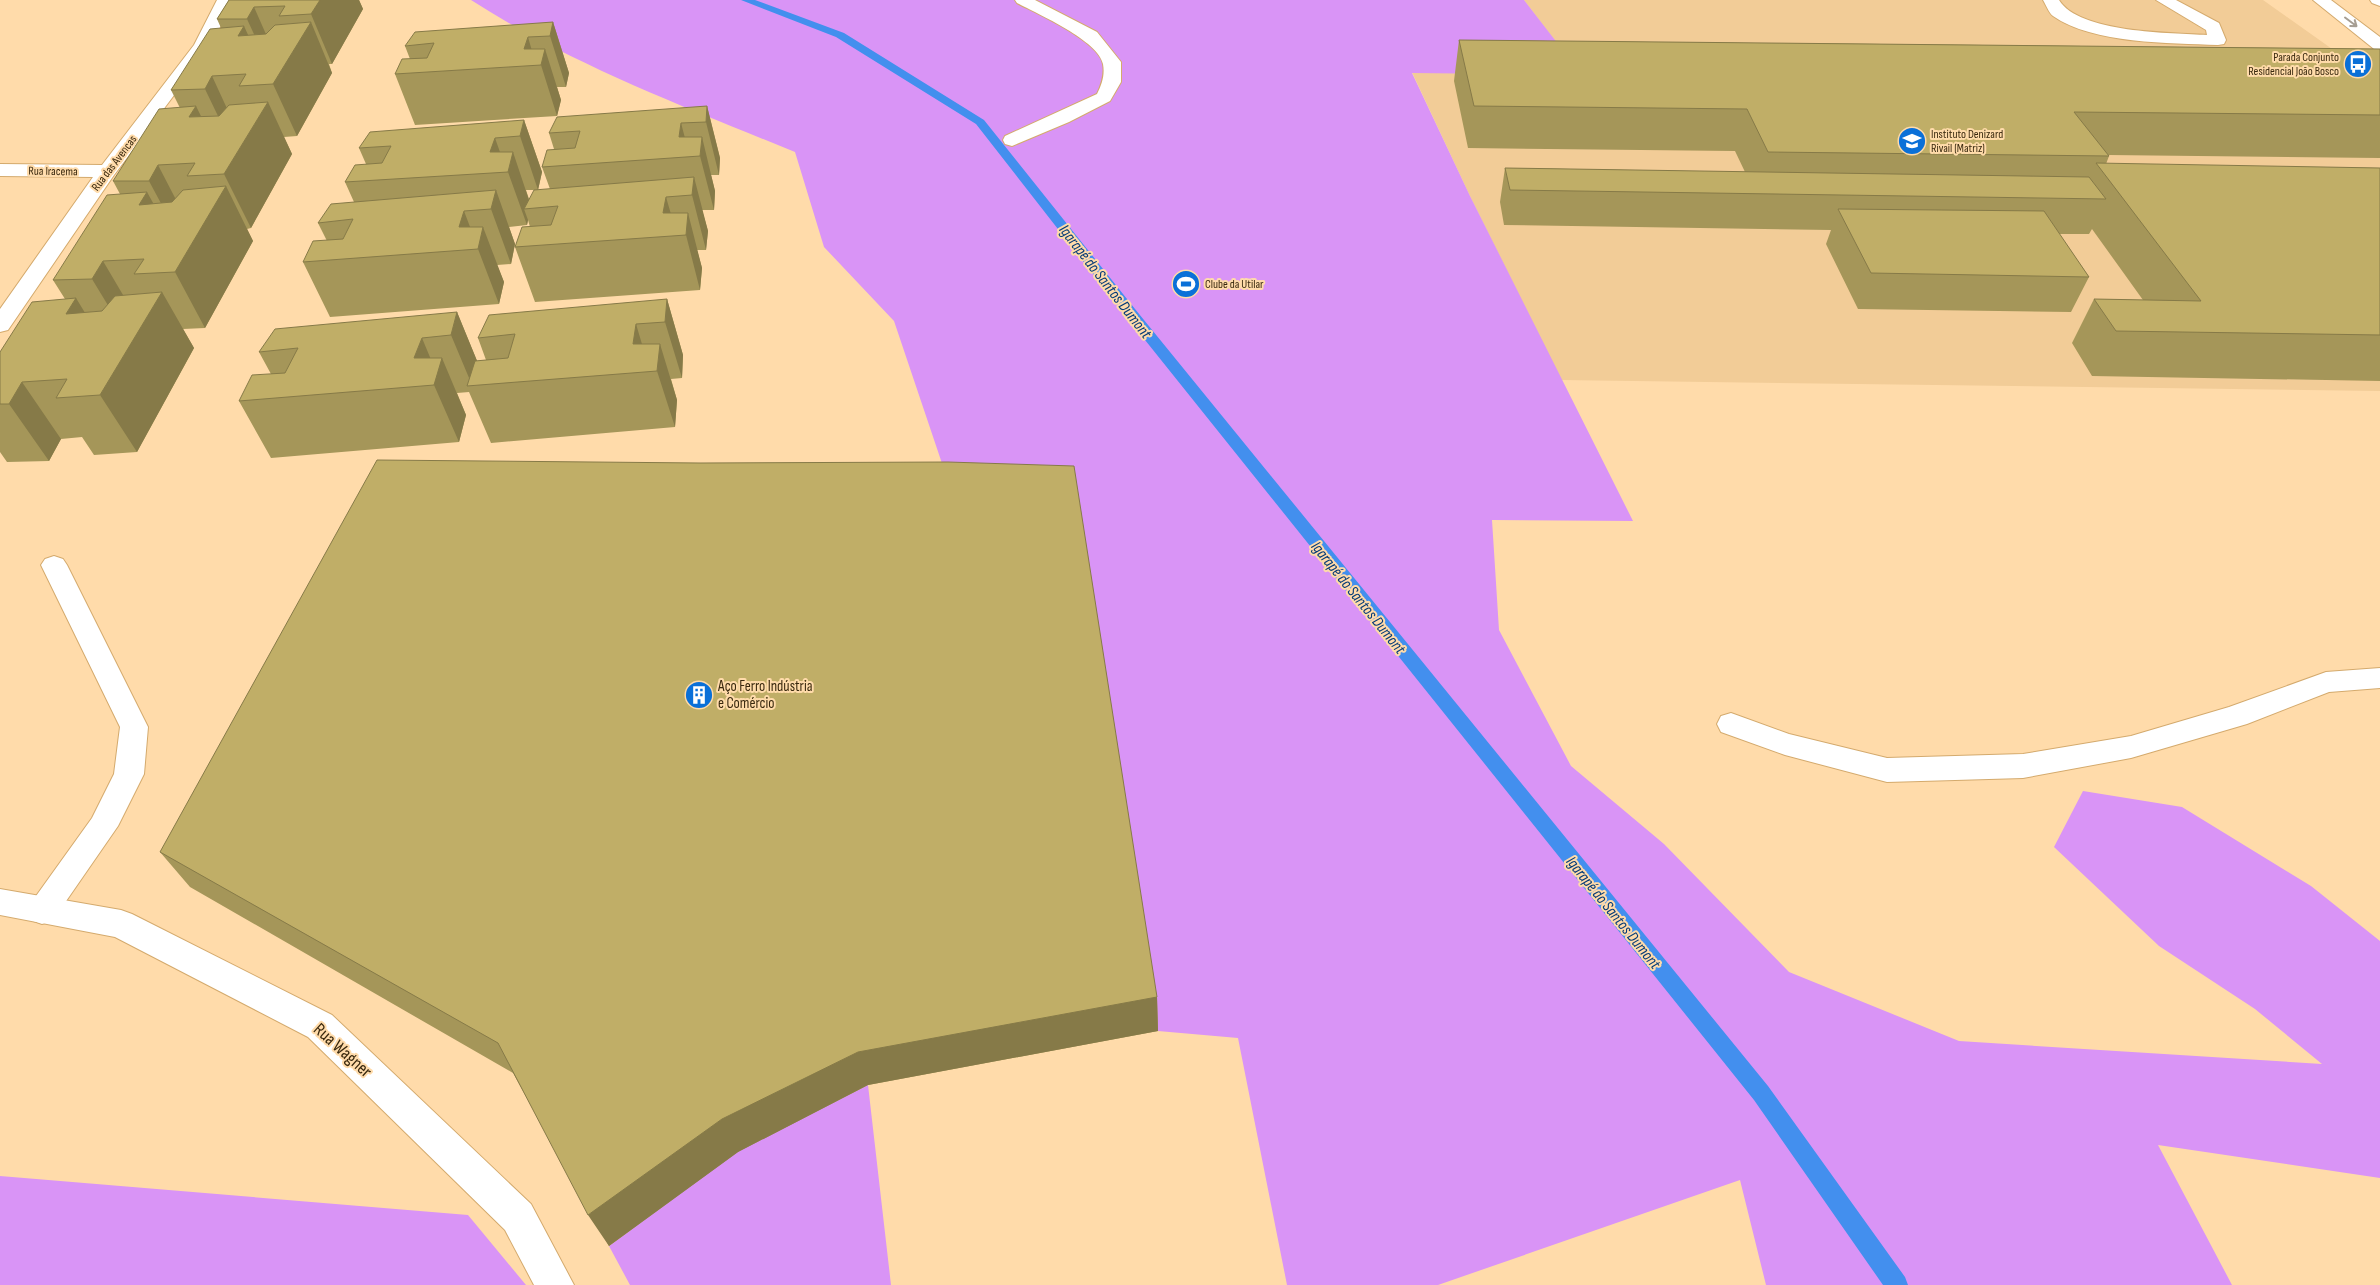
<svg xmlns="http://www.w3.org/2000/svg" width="2380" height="1285" viewBox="0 0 2380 1285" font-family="'Sofia Sans Condensed',sans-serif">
<rect width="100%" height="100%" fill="#ffdbaa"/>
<path fill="#f2cc97" d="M1524,0h739l117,83v308l-819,-11 -91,-184 -58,-124 169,3z"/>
<path fill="#d994f6" d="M471,0h1053l58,75 -170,-2 58,123 163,325 -141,-1 7,110 72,136 93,78 125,128 170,69 363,23 -67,-55 -96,-63 -105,-99 29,-56 99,16 129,79 69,55v237l-222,-33 74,140h-466l-26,-105 -302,105h-151l-49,-247 -80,-7 -81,-527 -123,-5 -60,-178 -70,-74 -29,-95c-110,-45 -223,-87 -324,-152z
M868,1085l23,200h-261l-21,-39 129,-95z
M0,1176l468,39 58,70h-526z"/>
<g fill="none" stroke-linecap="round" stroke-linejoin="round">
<path fill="#438fee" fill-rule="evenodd" d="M741,0h14l89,33 140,87 151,189 633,777 137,191 3,8h-25l-129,-185 -629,-785 -149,-191 -140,-87z"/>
<defs>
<path id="lane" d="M1015,0h20l62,32 24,30v20l-11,19 -41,21 -57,24 -7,-2 -2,-4 2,-4 92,-42c5,-10 8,-19 6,-30 -4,-23 -65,-50 -86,-61z
M2043,0h16c20,33 113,33 148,35l-1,-5 -50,-30h20l43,23 7,17 -2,4 -6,1c-48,-2 -125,-1 -165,-29 -4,-3 -7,-11 -10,-16z
M54,556l9,3 4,6 81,162 -4,47 -26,52 -65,94 -11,4 -11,-4 -5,-10 66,-92 22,-44 6,-47 -79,-162 4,-6z
M2380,668v20l-51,4 -82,32 -116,34 -108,20 -136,4 -102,-27 -64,-23 -4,-8 4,-8 10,-3 58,21 98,24 136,-4 108,-18 98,-29 97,-35z"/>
<path id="street" d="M217,0h16l-22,46 -97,129 -106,155 -8,2v-23l93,-132 -93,-1v-12l102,1 92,-120z
M0,889l121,21 11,4 200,101 199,189 43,81h-40l-29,-55 -197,-193 -193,-100 -115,-22z"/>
<path id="highway" d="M2313,0h18l49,37v13l-6,-1z
M2370,0h10v6l-8,-3z"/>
</defs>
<use href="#lane" stroke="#d4aa6d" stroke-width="2"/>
<use href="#street" stroke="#d4aa6d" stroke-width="2"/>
<use href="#highway" stroke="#d4aa6d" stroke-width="2"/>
<use href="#lane" fill="#fff" fill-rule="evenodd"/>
<use href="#street" fill="#fff" fill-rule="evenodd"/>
<use href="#highway" fill="#fff" fill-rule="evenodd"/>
</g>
<path fill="#a59659" d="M229,0h130l4,9 -31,55h-3l3,9 -35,63 -13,1 8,17 -41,74 -4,1 6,12 -48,87 -22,1 11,19 -57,104 -43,3 -12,-18 -21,2 -12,22 -42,1 -7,-10v-100l65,-53 -12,-19 67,-86 -7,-13 67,-73 -9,-18 50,-62 -4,-9z
M553,22l16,51 -3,14h-9l4,13 -4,16 -142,9 -20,-51 15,-15 -5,-13z
M1459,40l921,9v109l-272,-3 1,1 -3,8 274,4v213l-288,-5 -20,-33 22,-44 49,1 -51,-71 -3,5h-30l30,43 -18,35 -213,-3 -32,-65 5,-14 -327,-5 -4,-23 5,-34 240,4 -10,-21 -267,-3 -14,-67z
M707,106l13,52 -1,17h-8l4,16 -1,19h-12l6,21 -2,19h-9l5,18 -2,22 -165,12 -20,-55 15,-20 -2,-7 -1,5 -18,2 6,17 -4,20 -14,1 7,17 -5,22 -169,13 -27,-55 24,-21 -9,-18 36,-21 -9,-20 21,-18 -7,-16 165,-28 18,52 -4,18h-12l3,9 21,-10 -8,-22 12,-18 -5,-16z
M667,299l16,56 -1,23 -11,1 6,21 -2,27 -184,16 -22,-51 -12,1 9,22 -7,27 -188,16 -32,-57 32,-27 -12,-22 198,-40 20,49 9,-1 -8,-22z
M160,852l997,145 1,34 -290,54 -130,67 -129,94 -96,-173 -323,-186z"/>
<path fill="#867a48" d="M320,0h39l4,9 -31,55 -21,-50z
M254,7l22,50 -6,12 -23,-50z
M311,22l21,51 -35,63 -24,-52z
M553,22l16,51 -3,14 -16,-51z
M244,26l23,51 -29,-41z
M528,37l8,28 -12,-16z
M545,49l16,51 -4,16 -16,-51z
M212,76l24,52 -6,13 -25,-52z
M268,102l24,52 -41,74 -27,-54z
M196,106l26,53 -33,-42z
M707,106l13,52 -1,17 -13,-53z
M524,120l18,52 -4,18 -18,-54z
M681,123l9,34 -11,-20z
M702,137l13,54 -1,19 -14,-54z
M495,138l12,34 -17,-20z
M513,152l18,54 -7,3 4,11 -1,5 -19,-53z
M158,165l28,54 -8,16 -29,-54z
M694,177l14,54 -2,19 -14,-55z
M226,186l27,55 -48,87 -30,-56z
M496,190l19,54 -4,20 -20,-55z
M147,192l30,54 -38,-41z
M666,197l11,38 -14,-22z
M464,211l14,37 5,-21 21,55 -5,22 -21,-55 -19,-22z
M688,213l14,55 -2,22 -14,-55z
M103,261l33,56 -10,18 -34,-56z
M162,292l32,56 -57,104 -37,-57z
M76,298l34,56 -44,-40z
M667,299l16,56 -1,23 -17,-56z
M457,312l23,56 -8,17 -21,-50z
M636,324l14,47 -17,-27z
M422,338l15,36 5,-16 24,57 -7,27 -25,-57 -20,-27z
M660,344l17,56 -2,27 -18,-56z
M22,382l39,57 -12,22 -40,-57z
M1157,997l1,34 -290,54 -130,67 -129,94 -21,-31 134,-96 136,-67z"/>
<path fill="#c0ae67" stroke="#867a48" d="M229,0h91l-9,14 -32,2 6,-10 -31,1 -7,12h-30z
M311,22l-38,62 -34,2 7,-12 -34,2 -7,13 -34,1 39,-61 34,-3 -6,10 28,-2 9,-9z
M553,22l-3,14 -22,1 -4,12h21l-4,16 -146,9 7,-15 25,-1 7,-15 -29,3 10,-14z
M1459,40l921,9v66l-306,-3 35,44 -341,-4 -21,-43 -273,-3z
M268,102l-44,72 -37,2 8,-13 -37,2 -9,16h-36l46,-72 37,-3 -7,11 30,-1 10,-11z
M707,106l-1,16 -25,1 -2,14h23l-2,19 -158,11 5,-17 28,-2 5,-17 -31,2 8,-16z
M524,120l-4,16 -25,2 -5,14h23l-5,20 -163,10 10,-17 27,-2 9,-17 -32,2 11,-16z
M2096,163l284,5v167l-264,-4 -22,-32 107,2z
M1505,168l584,9 17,22 -596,-9z
M694,177l-2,18 -26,2 -3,16h25l-2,22 -171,12 7,-20 29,-2 7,-19 -34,3 10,-19z
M226,186l-51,86 -41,2 10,-15 -41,2 -11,18 -39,1 54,-85 40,-3 -8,13 33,-3 11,-12z
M496,190l-5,19 -27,2 -5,16h24l-5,22 -175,13 10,-21 30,-2 10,-20 -35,4 13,-19z
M1838,209l206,2 45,66 -218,-4z
M162,292l-62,103 -44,3 11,-19 -45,3 -13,22h-9v-52l32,-50 44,-4 -10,16 36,-3 13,-15z
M667,299l-2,23 -29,2 -3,20h27l-3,27 -190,15 8,-25 33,-3 7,-24 -37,4 11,-23z
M457,312l-6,23 -29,3 -8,20h28l-8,27 -195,16 13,-26 33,-2 13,-25 -39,4 16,-23z
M377,460l323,3 248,-1 126,4 83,531 -299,55 -136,67 -134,96 -90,-172 -338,-191z"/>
<defs><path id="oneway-shaft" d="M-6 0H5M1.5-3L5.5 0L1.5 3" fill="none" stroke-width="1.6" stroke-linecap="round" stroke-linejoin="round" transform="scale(1.25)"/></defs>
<use stroke="#a69e93" href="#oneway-shaft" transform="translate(2351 22) rotate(37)"/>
<defs>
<symbol id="bus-disc" viewBox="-11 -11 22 22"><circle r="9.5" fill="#0a70d8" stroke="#ffdbaa"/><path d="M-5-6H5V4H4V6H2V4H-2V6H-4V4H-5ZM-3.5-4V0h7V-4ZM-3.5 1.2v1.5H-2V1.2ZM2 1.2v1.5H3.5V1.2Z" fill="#fff"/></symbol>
<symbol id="school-disc" viewBox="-11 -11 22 22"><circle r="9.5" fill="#0a70d8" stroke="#ffdbaa"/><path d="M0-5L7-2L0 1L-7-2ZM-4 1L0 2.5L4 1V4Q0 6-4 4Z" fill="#fff"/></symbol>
<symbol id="stadium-disc" viewBox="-11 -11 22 22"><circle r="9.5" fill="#0a70d8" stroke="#ffdbaa"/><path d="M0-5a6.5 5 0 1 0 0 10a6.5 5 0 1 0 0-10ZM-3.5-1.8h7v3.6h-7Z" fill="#fff"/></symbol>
<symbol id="building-disc" viewBox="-11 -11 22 22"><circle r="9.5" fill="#0a70d8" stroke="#ffdbaa"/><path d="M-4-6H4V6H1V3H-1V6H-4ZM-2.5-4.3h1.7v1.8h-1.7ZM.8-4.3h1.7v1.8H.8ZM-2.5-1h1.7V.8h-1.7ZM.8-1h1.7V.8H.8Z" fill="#fff"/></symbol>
</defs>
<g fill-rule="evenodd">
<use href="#bus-disc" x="2342" y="48" width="32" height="32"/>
<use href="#school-disc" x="1896" y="125" width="32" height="32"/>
<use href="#stadium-disc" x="1170" y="268" width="32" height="32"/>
<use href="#building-disc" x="683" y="679" width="32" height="32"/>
</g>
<g text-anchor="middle" stroke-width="4" stroke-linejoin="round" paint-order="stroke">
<g font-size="12" fill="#39280e" stroke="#ffdbaa" text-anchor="start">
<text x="2339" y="61" text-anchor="end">Parada Conjunto<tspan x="2339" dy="14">Residencial João Bosco</tspan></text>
<text x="1931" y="138">Instituto Denizard<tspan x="1931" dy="14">Rivail (Matriz)</tspan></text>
<text x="1205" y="288">Clube da Utilar</text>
</g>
<g font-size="12" fill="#39280e" stroke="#ffdbaa">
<text transform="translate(114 163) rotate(-53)" y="4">Rua das Avencas</text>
<text transform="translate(53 171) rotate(1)" y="4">Rua Iracema</text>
</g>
<g font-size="15" fill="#39280e" stroke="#ffdbaa" text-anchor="start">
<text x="718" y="691">Aço Ferro Indústria<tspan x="718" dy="17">e Comércio</tspan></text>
</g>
<g font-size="16" font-style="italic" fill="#053b77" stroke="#ffdbaa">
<text transform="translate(1106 281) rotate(52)" y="6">Igarapé do Santos Dumont</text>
<text transform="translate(1359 597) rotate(51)" y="6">Igarapé do Santos Dumont</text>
<text transform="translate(1614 912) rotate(51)" y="6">Igarapé do Santos Dumont</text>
</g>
<g font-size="18" fill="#39280e" stroke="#ffdbaa">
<text transform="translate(343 1050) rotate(42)" y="6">Rua Wagner</text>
</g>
</g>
</svg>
